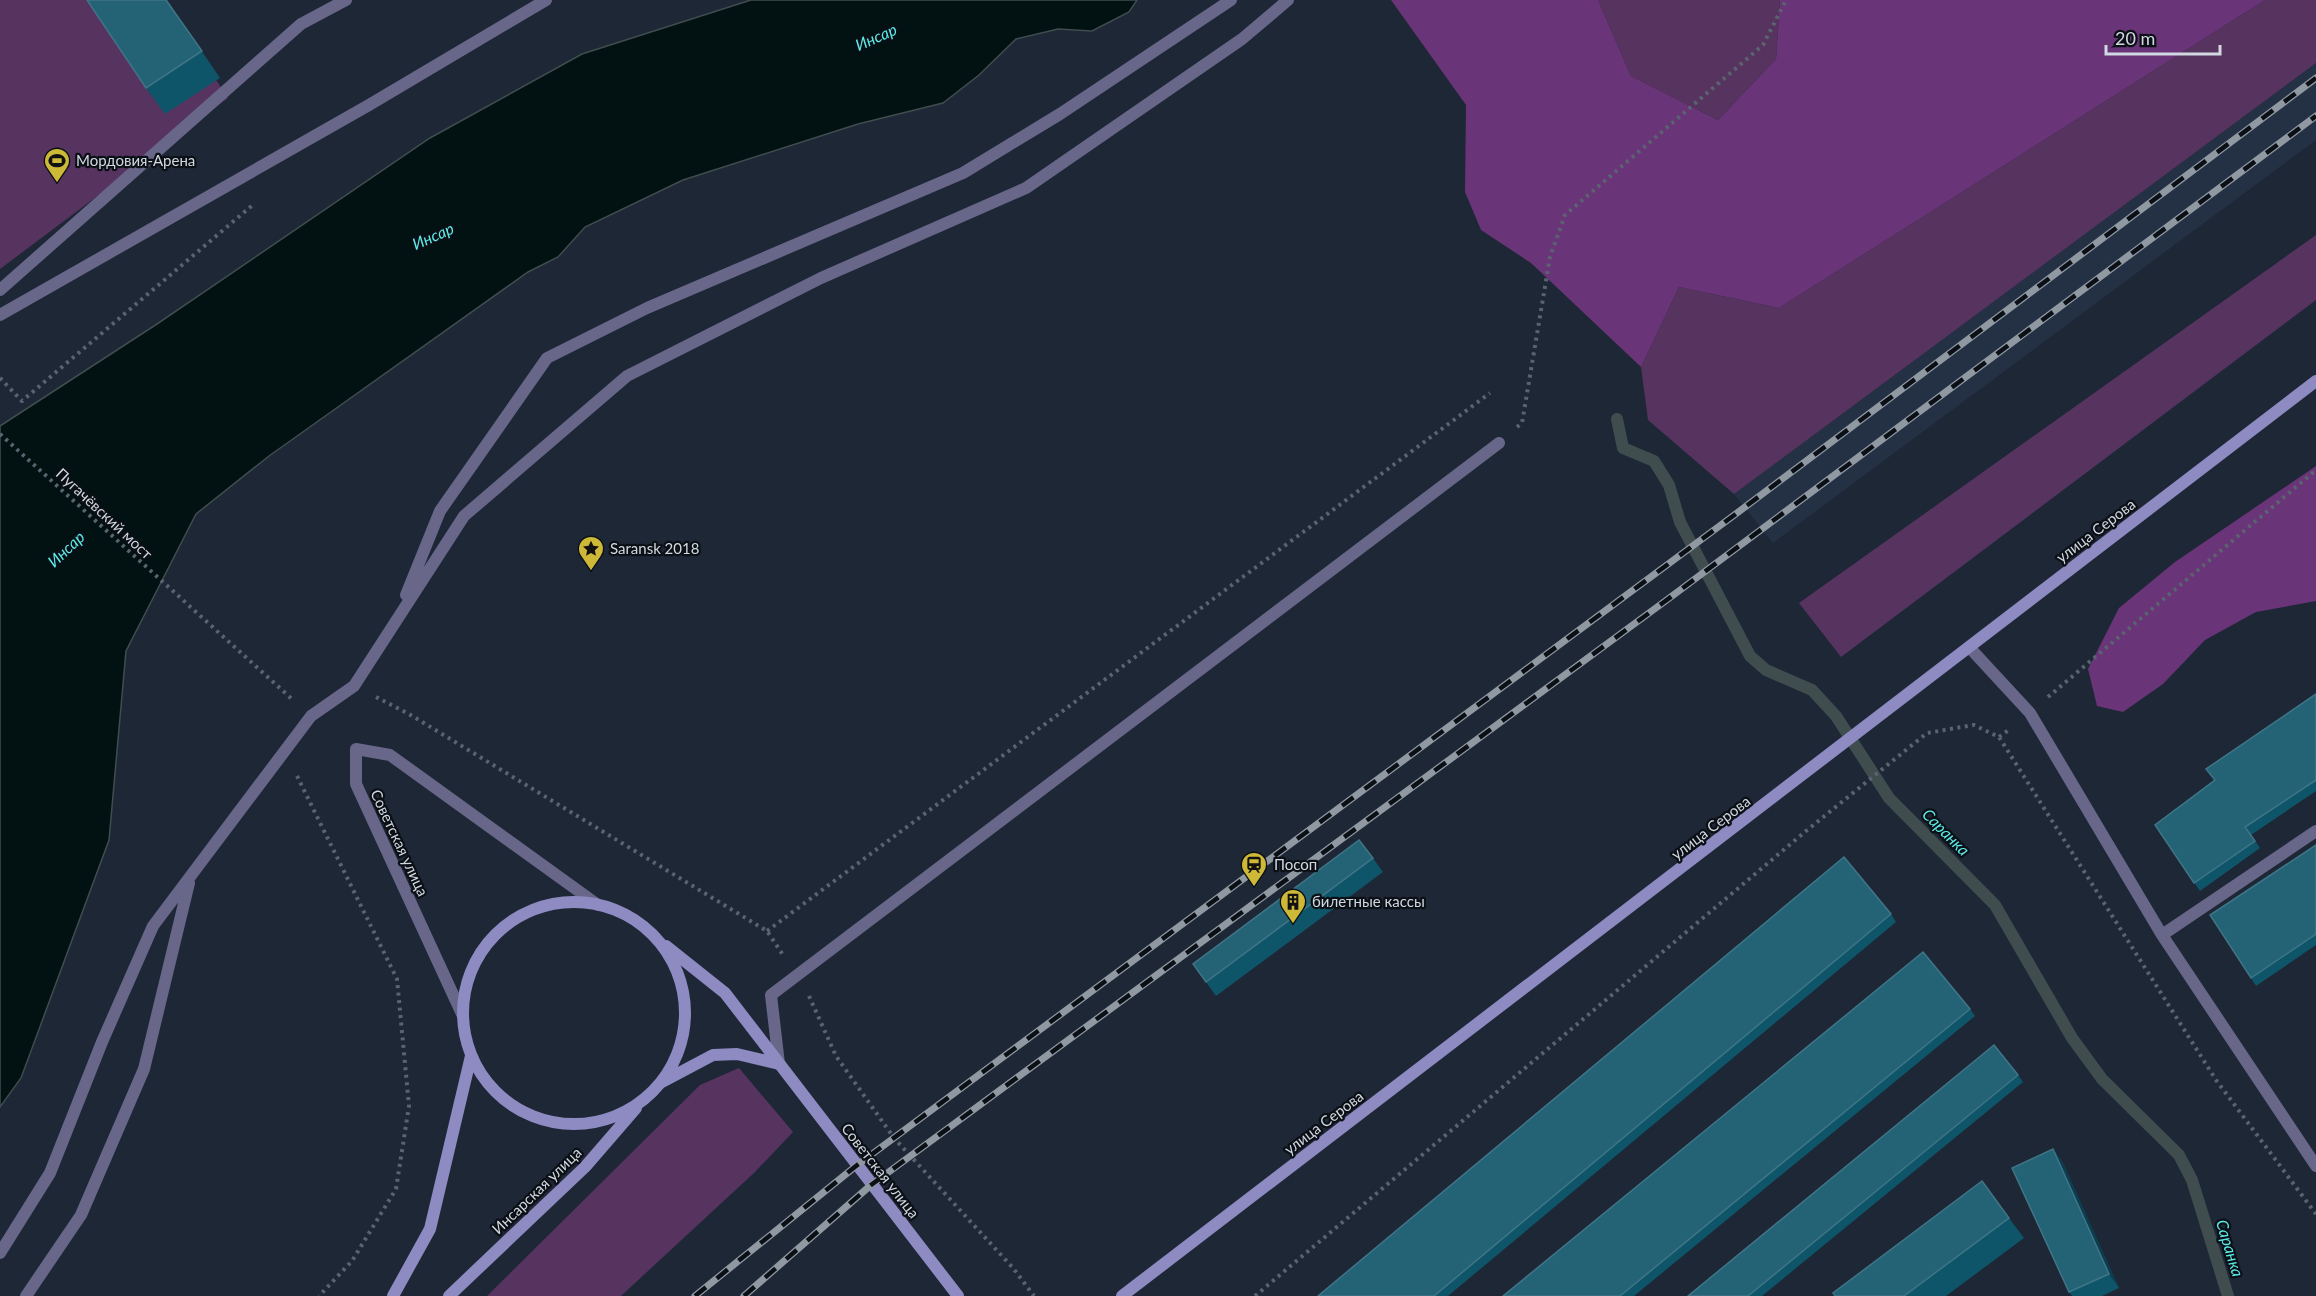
<svg xmlns="http://www.w3.org/2000/svg" width="2316" height="1296" viewBox="0 0 2316 1296" font-family="Lato,sans-serif">
<rect width="100%" height="100%" fill="#1d2735"/>
<path fill="#243144" d="M2316,63v77l-543,403 -39,-49z"/>
<path fill="#573460" d="M0,0h164l64,98 -228,171z
M1598,0h182l-4,59 -58,61 -87,-44z
M2265,0h51v63l-582,431 -86,-74 -7,-53 38,-80 100,21z
M2316,235v65l-475,357 -42,-54z
M739,1068l54,64 -38,40 -134,124h-134l213,-211z"/>
<path fill="#693478" d="M1391,0h207l33,76 87,44 58,-61 4,-59h485l-486,308 -100,-21 -38,80 -110,-104 -50,-33 -16,-38 1,-87z
M2316,466v135l-60,11 -51,28 -42,44 -40,28 -26,-6 -9,-37 31,-61 56,-46z"/>
<path fill="#021111" stroke="#404d4f" stroke-width="1.5" d="M751,0h386l-8,12 -37,19 -34,-2 -42,10 -37,36 -36,28 -85,21 -175,56 -98,47 -27,30 -30,15 -259,184 -73,58 -70,137 -17,189 -88,238 -21,29v-681l157,-102 273,-186 152,-84z"/>
<g fill="none" stroke-linecap="round" stroke-linejoin="round">
<path stroke="#404d4f" stroke-width="12" d="M1617,419l6,29 31,13 15,24 11,37 70,134 16,14 46,20 24,26 53,82 106,107 77,133 30,41 77,76 13,25 36,116"/>
<path stroke="#5a636f" stroke-width="4" stroke-dasharray="3 4.5" stroke-linecap="butt" d="M0,378l22,23 233,-198
M1517,427l5,-4 28,-166 15,-42 198,-170 23,-45
M0,434l293,266
M376,697l33,17 358,217 16,24
M2048,697l268,-227
M1999,737l11,-8
M297,776l100,203 12,127 -13,83 -44,72 -33,35
M767,931l723,-538
M809,996l27,60 58,82 119,130 21,28
M1255,1296l551,-465 121,-98 47,-8 25,12 217,343 100,134"/>
<path stroke="#686689" stroke-width="12" d="M1969,647l61,66 132,222 154,231
M2162,935l154,-104
M462,1014l-106,-230v-35l34,6 208,150
M779,1064l-8,-69 728,-552"/>
<path stroke="#686689" stroke-width="12" d="M0,290l301,-266 45,-24
M0,315l369,-210 177,-105
M406,595l34,-84 107,-153 100,-50 316,-135 97,-59 171,-114
M0,1253l50,-80 52,-131 51,-116 158,-210 43,-30 110,-170 163,-140 194,-98 205,-90 216,-149 46,-39
M26,1296l55,-81 63,-146 45,-186"/>
<path stroke="#8e8ac2" stroke-width="12" d="M463 1013a111 111 0 1 1 222 0a111 111 0 1 1-222 0Z
M666,946l59,47 233,303
M662,1082l51,-27 24,-1 42,10
M393,1296l37,-67 41,-173
M449,1296l136,-129 51,-59
M1122,1296l1194,-915"/>
<defs>
<path id="rail" d="M695,1296l161,-130 877,-650 583,-438
M744,1296l127,-111 793,-583 652,-486"/>
</defs>
<use href="#rail" stroke="#9098a2" stroke-width="7"/>
<use href="#rail" stroke="#0b1016" stroke-width="4.5" stroke-dasharray="14" stroke-linecap="butt"/>
</g>
<path fill="#0f5569" d="M167,0l53,78 -55,36 -19,-26z
M2316,694v97l-65,44 9,13 -60,43 -45,-66 59,-45 -8,-11z
M2316,845v100l-60,41 -5,-8z
M1373,858l10,14 -167,124 -23,-32z
M1891,914l5,8 -448,374h-130z
M1970,1009l5,7 -341,280h-131z
M2018,1075l5,7 -261,214h-74z
M2053,1149l10,14 56,125 -17,8h-30l-3,-4z
M2009,1218l15,20 -78,58h-111z"/>
<path fill="#0c3d4f" d="M2053,1149l10,14 56,125 -10,-14z"/>
<path fill="#246376" stroke="#3f7587" stroke-width="1.5" d="M87,0h79l36,51 -56,37z
M2316,694v86l-71,47 10,14 -61,42 -39,-58 60,-45 -9,-11z
M1359,840l14,18 -167,124 -13,-18z
M2316,845v89l-65,44 -41,-63z
M1844,857l47,57 -457,382h-116z
M1923,952l47,57 -350,287h-117z
M1994,1045l24,30 -270,221h-60z
M2053,1149l56,125 -40,18 -57,-124z
M1982,1181l27,37 -105,78h-69l-2,-3z"/>
<defs>
<symbol id="stadium-pin" viewBox="-11 -11 22 30"><path d="M0 17L-7.5 6A9.5 9.5 0 1 1 7.5 6Z" fill="#ceb837" stroke="#0b1016"/><path d="M0-5a6.5 5 0 1 0 0 10a6.5 5 0 1 0 0-10ZM-3.5-1.8h7v3.6h-7Z" fill="#111"/></symbol>
<symbol id="sight-pin" viewBox="-11 -11 22 30"><path d="M0 17L-7.5 6A9.5 9.5 0 1 1 7.5 6Z" fill="#ceb837" stroke="#0b1016"/><path d="M0-6L1.8-2.2L6-1.7L2.9 1.2L3.7 5.4L0 3.3L-3.7 5.4L-2.9 1.2L-6-1.7L-1.8-2.2Z" fill="#111"/></symbol>
<symbol id="station-pin" viewBox="-11 -11 22 30"><path d="M0 17L-7.5 6A9.5 9.5 0 1 1 7.5 6Z" fill="#ceb837" stroke="#0b1016"/><path d="M-3-6H3Q5-6 5-4V2Q5 4 3 4L4.5 6H3L1.5 4h-3L-3 6H-4.5L-3 4Q-5 4-5 2V-4Q-5-6-3-6ZM-3.5-4v3h7v-3ZM-3.5 1v1.5H-2V1ZM2 1v1.5H3.5V1Z" fill="#111"/></symbol>
<symbol id="building-pin" viewBox="-11 -11 22 30"><path d="M0 17L-7.5 6A9.5 9.5 0 1 1 7.5 6Z" fill="#ceb837" stroke="#0b1016"/><path d="M-4-6H4V6H1V3H-1V6H-4ZM-2.5-4.3h1.7v1.8h-1.7ZM.8-4.3h1.7v1.8H.8ZM-2.5-1h1.7V.8h-1.7ZM.8-1h1.7V.8H.8Z" fill="#111"/></symbol>
</defs>
<g fill-rule="evenodd">
<use href="#stadium-pin" x="42" y="146" width="30" height="40"/>
<use href="#sight-pin" x="576" y="534" width="30" height="40"/>
<use href="#station-pin" x="1239" y="850" width="30" height="40"/>
<use href="#building-pin" x="1278" y="887" width="30" height="40"/>
</g>
<g text-anchor="middle" stroke-width="4.5" stroke-linejoin="round" paint-order="stroke">
<g font-size="15" fill="#d2d8e1" stroke="#0b1016" text-anchor="start">
<text x="76" y="166">Мордовия-Арена</text>
<text x="610" y="554">Saransk 2018</text>
<text x="1274" y="870">Посоп</text>
<text x="1312" y="907">билетные кассы</text>
</g>
<g font-size="15" fill="#d2d8e1" stroke="#0b1016">
<text transform="translate(104 514) rotate(43)" y="5">Пугачёвский мост</text>
<text transform="translate(2096 531) rotate(-37)" y="5">улица Серова</text>
<text transform="translate(1711 828) rotate(-37)" y="5">улица Серова</text>
<text transform="translate(399 843) rotate(65)" y="5">Советская улица</text>
<text transform="translate(1324 1123) rotate(-37)" y="5">улица Серова</text>
<text transform="translate(880 1171) rotate(52)" y="5">Советская улица</text>
<text transform="translate(537 1191) rotate(-44)" y="5">Инсарская улица</text>
</g>
<g font-size="16" font-style="italic" fill="#5ceae7" stroke="#0b1016">
<text transform="translate(876 37) rotate(-24)" y="6">Инсар</text>
<text transform="translate(433 236) rotate(-24)" y="6">Инсар</text>
<text transform="translate(66 549) rotate(-43)" y="6">Инсар</text>
<text transform="translate(1946 832) rotate(45)" y="6">Саранка</text>
<text transform="translate(2230 1248) rotate(73)" y="6">Саранка</text>
</g>
</g>
<path d="M2106 45v9h114v-9" fill="none" stroke="#d2d8e1" stroke-width="3"/>
<text x="2115" y="45" font-size="18" fill="#d2d8e1" stroke="#0b1016" stroke-width="4.5" paint-order="stroke">20 m</text>
</svg>
